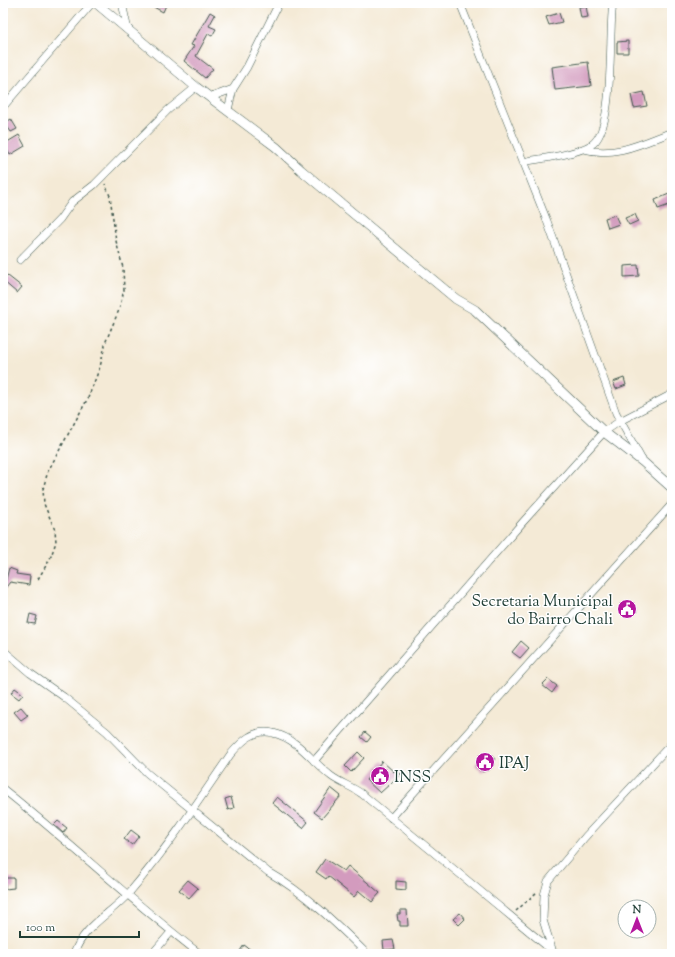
<svg xmlns="http://www.w3.org/2000/svg" width="675" height="957" viewBox="0 0 675 957" font-family="'Sorts Mill Goudy',serif">
<rect width="100%" height="100%" fill="#fff"/>
<filter id="ink" filterUnits="userSpaceOnUse"><feTurbulence type="fractalNoise" baseFrequency=".025" numOctaves="2"/><feDisplacementMap in="SourceGraphic" scale="8" xChannelSelector="R" yChannelSelector="G"/><feConvolveMatrix kernelMatrix="1 2 1 2 8 2 1 2 1" color-interpolation-filters="sRGB"/></filter>
<filter id="wash" filterUnits="userSpaceOnUse"><feTurbulence type="fractalNoise" baseFrequency=".012" numOctaves="4" result="noise"/><feDisplacementMap in="SourceGraphic" scale="16" xChannelSelector="R" yChannelSelector="G"/><feGaussianBlur stdDeviation="0.9" result="paint"/><feColorMatrix in="noise" values="0 0 0 0 0 0 0 0 0 0 0 0 0 0 0 0 0 1.4 0 .05"/><feComposite in="paint" operator="in"/></filter>
<g filter="url(#wash)">
<rect width="100%" height="100%" fill="#f4ead6"/>
<g id="blocks">
<path fill="#d39bbe" d="M146,3h16l4,2 -3,7z
M586,6l2,11 -7,1 -2,-11z
M210,12l5,3 -6,11 7,3 -4,7 -4,-2 -12,22 17,13 -8,9 -21,-17 10,-15 -3,-1z
M559,13l3,9 -13,3 -3,-8z
M628,41v12h-11v-11z
M588,62l3,24 -36,4 -3,-23z
M644,92l3,14 -13,2 -3,-13z
M11,119l6,10 -6,3 -6,-9z
M19,135l6,11 -15,9 -6,-11z
M669,194l3,10 -14,5 -3,-9z
M635,214l3,7 -9,4 -4,-7z
M615,215l4,9 -11,4 -3,-10z
M638,265l1,11 -15,1v-11z
M3,272l19,15 -5,6 -14,-12z
M624,378l2,7 -10,4 -3,-7z
M9,568l8,3 -1,3 14,2 -1,9 -19,-3 -7,9z
M629,602l8,9 -6,5 -8,-8z
M30,614l7,2 -2,8 -7,-1z
M521,641l8,7 -9,10 -8,-6z
M548,679l9,7 -5,7 -10,-8z
M15,688l8,6 -4,5 -8,-6z
M21,707l7,8 -7,5 -7,-8z
M365,732l6,5 -4,5 -6,-5z
M358,752l6,6 -13,14 -6,-6z
M486,752l9,7 -3,3 2,2 -6,7 -2,-2 -3,3 -8,-7z
M382,761l12,11 2,-3 5,5 -21,19 -14,-13z
M331,788l10,8 -19,22 -8,-6z
M231,797l3,11 -6,2 -3,-11z
M277,797l31,25 -5,6 -31,-25z
M58,821l9,7 -4,5 -9,-8z
M131,830l8,6 -7,9 -8,-6z
M325,859l19,12 4,-5 32,27 -8,9 -13,-11 -5,6 -26,-21 -2,3 -10,-7z
M5,878h9v10l-9,1z
M188,880l10,8 -9,10 -10,-8z
M396,881l10,1v8l-10,-1z
M400,910h7l1,16h-8v-5h-2l-1,-7h3z
M460,913l5,6 -6,6 -6,-6z
M393,940l2,9 -11,1 -1,-9z
M244,945l7,5 -2,4h-11z"/>
</g>
</g>
<g filter="url(#ink)">
<use href="#blocks" fill-opacity="0" stroke="#3f574c" stroke-width="1"/>
<g fill="none" stroke-linecap="round" stroke-linejoin="round">
<defs>
<path id="minor" d="M122,3l6,27
M460,3l87,218 69,192 26,47
M211,97l22,-8
M3,107l89,-104
M228,110l5,-21 14,-22 32,-64
M583,149c32,9 60,-6 89,-17
M523,162c20,-4 51,-7 68,-17 25,-14 17,-113 22,-142
M20,260l40,-41 12,-17 22,-17 74,-75 28,-23
M3,650l27,23 34,24 43,35 40,41 121,99c37,21 69,52 99,82
M314,761l208,-238 82,-91 16,-11 52,-27
M3,789c67,53 129,113 197,165
M391,818l281,-314
M552,949l-9,-29 1,-25 4,-14 37,-44 87,-94
M74,954c9,-28 37,-40 55,-61 37,-43 69,-91 101,-138 11,-13 24,-27 43,-22 26,6 38,28 58,43 9,7 22,11 31,18 65,53 130,106 194,160
M152,954l19,-22"/>
<path id="tertiary" d="M96,3l100,84 80,60 25,23 155,129 19,11 129,122 39,30 29,26"/>
</defs>
<use href="#minor" stroke="#3f574c" stroke-width="8"/>
<use href="#tertiary" stroke="#3f574c" stroke-width="10"/>
<path stroke="#3f574c" stroke-width="1.5" stroke-dasharray="3 3" stroke-linecap="butt" d="M38,579l12,-20 6,-17 -1,-12 -11,-26 -1,-15 5,-18 40,-73 12,-31 6,-26 13,-31 5,-20 -1,-22 -7,-27 -6,-45 -5,-12
M516,911l21,-19"/>
<use href="#minor" stroke="#fff" stroke-width="7"/>
<use href="#tertiary" stroke="#fff" stroke-width="9"/>
</g>
</g>
<defs>
<symbol id="civic-disc" viewBox="-11 -11 22 22"><circle r="9.5" fill="#b5179e" stroke="#fff"/><path d="M-.6-6.5H3V-4.5H.6V-3L4-1V1h2V6H-6V1h2V-1L-.6-3ZM-1.2 2.5V6h2.4V2.5Z" fill="#fff"/></symbol>
</defs>
<g fill-rule="evenodd">
<use href="#civic-disc" x="616" y="598" width="22" height="22"/>
<use href="#civic-disc" x="474" y="751" width="22" height="22"/>
<use href="#civic-disc" x="369" y="765" width="22" height="22"/>
</g>
<g text-anchor="middle" stroke-width="3" stroke-linejoin="round" paint-order="stroke">
<g font-size="16" fill="#1f3d34" stroke="#fff" text-anchor="start">
<text x="613" y="606" text-anchor="end">Secretaria Municipal<tspan x="613" dy="18">do Bairro Chali</tspan></text>
<text x="499" y="768">IPAJ</text>
<text x="394" y="782">INSS</text>
</g>
</g>
<rect width="675" height="957" fill="none" stroke="#fff" stroke-width="16"/>
<g transform="translate(637 919)"><circle r="19" fill="#ffffff" stroke="#a5b1ae"/>
<path d="M0-3L7 15L0 10L-7 15Z" fill="#b5179e"/>
<text y="-6" font-size="11" font-weight="bold" text-anchor="middle" fill="#1f3d34">N</text>
</g>
<path d="M20 931v6h119v-6" fill="none" stroke="#1f3d34" stroke-width="2"/>
<text x="26" y="931" font-size="12" fill="#1f3d34" stroke="#ffffff" stroke-width="3" paint-order="stroke">100 m</text>
</svg>
